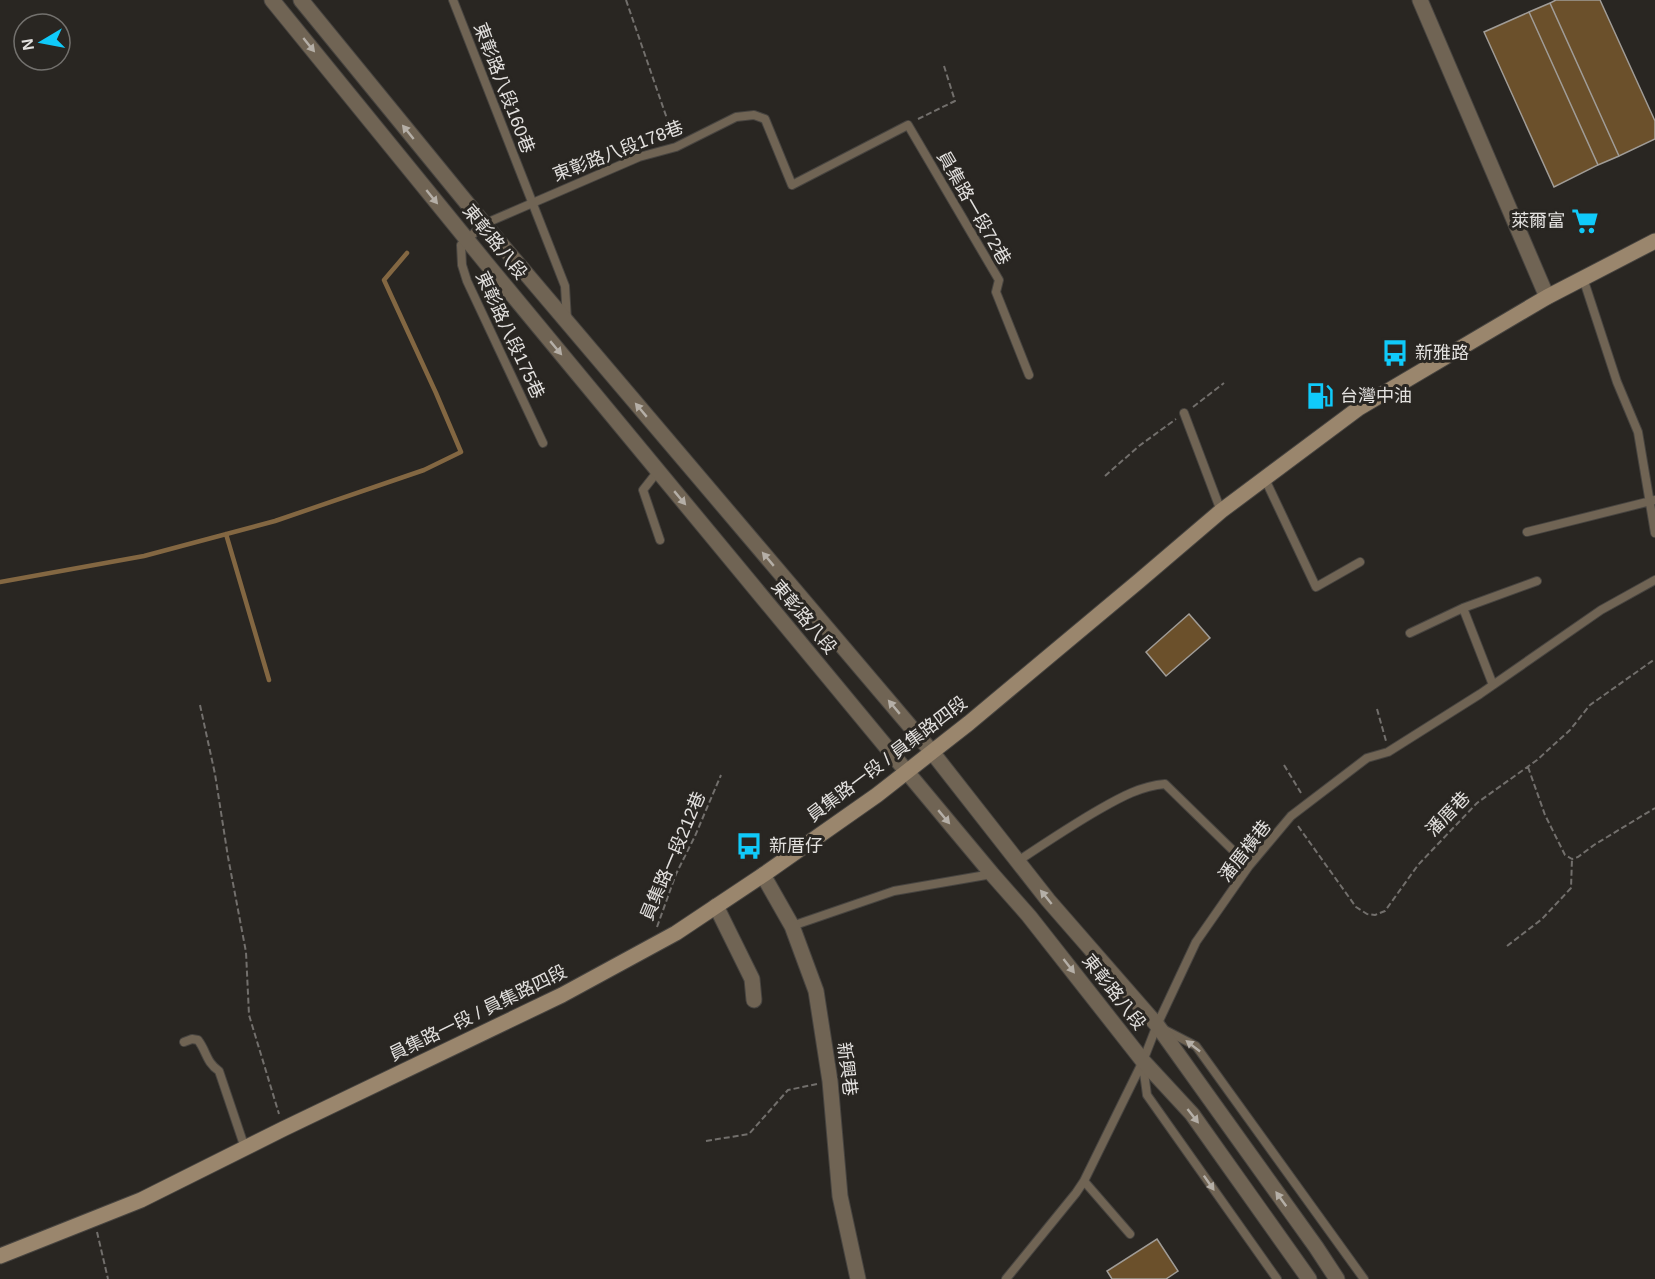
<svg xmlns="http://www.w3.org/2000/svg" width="1655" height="1279" viewBox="0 0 1655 1279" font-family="Helvetica,'Noto Sans TC',sans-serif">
<rect width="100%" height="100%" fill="#292622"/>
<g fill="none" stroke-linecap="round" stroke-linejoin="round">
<path stroke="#836742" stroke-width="4.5" d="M226,534l43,146
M0,582l144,-26 131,-35 149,-51 37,-18 -25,-59 -52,-113 23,-27"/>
</g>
<path fill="#6b502b" stroke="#a09c97" stroke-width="1.5" d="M1556,0h44l55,121v18l-36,17 -69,-153z
M1550,3l69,153 -21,9 -69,-153z
M1529,12l69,153 -44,22 -70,-155z
M1189,614l21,24 -44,38 -20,-24z
M1157,1239l21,32 -12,8h-54l-5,-8z"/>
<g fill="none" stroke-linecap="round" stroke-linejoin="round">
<defs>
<path id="service" d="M453,0l112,286 2,34
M1583,278l34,104 21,50 17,101
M1184,413l37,98
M543,443l-76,-162 -5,-16 -1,-20 23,-21 155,-67 37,-10 60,-30 18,-2 11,4 27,66 116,-60 91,155 -3,12 33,83
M658,471l-15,19 17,50
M1265,479l51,108 44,-25
M1527,532l128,-32
M1463,608l30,77
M1410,633l53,-25 74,-27
M1018,861c27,-18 54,-36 82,-52 21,-12 41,-23 65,-25l84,82
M792,926l102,-35 98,-17
M1165,1030l31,16 168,233
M184,1042l8,-3 6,1c9,12 8,22 21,31l26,77
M1143,1065l4,30 130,184
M1084,1181l46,53
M1006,1279l70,-86 8,-12 59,-120 14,-36 39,-83 53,-76 42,-50 76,-58 21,-6 92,-58 121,-84 54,-30"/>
<path id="minor" d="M716,906l36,73 2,21"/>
<path id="tertiary" d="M272,0l214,263 421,509 85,102 37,42 114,145 49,53 117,165
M301,0l183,224 448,528 116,148 109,125 159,222 21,32
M1420,0l127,297
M763,875l29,51 24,65 14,90 10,115 18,83"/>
<path id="secondary" d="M0,1256l141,-56 142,-71 279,-134 114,-62 87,-58 114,-80 92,-72 170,-142 82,-70 138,-103 188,-111 108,-56"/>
</defs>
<use href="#service" stroke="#474440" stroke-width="10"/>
<use href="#minor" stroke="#474440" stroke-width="17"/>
<use href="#tertiary" stroke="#474440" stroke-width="17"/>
<use href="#secondary" stroke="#474440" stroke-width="17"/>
<path stroke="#726f6c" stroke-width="2" stroke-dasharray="6 3" stroke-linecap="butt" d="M626,0l47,136
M918,119l37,-18 -11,-35
M1193,407l31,-24
M1105,476l34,-30 37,-27
M200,705l15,69 13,83 18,95 3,63 30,99
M1377,709l9,32
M1284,765l17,28
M1528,767l17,48 20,40 7,4 6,-2 16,-12 61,-37
M1298,826l58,81 11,7 8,1 10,-4 33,-46 59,-62 60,-43 33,-30 20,-25 65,-46
M657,927l19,-53 19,-38 26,-61
M1507,946l35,-27 29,-31 1,-29
M706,1141l43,-7 39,-44 29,-6
M97,1232l11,47"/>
<use href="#service" stroke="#706454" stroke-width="8"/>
<use href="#minor" stroke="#706454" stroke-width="15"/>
<use href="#tertiary" stroke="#706454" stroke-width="15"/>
<use href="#secondary" stroke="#9a866d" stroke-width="15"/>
</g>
<defs><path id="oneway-solid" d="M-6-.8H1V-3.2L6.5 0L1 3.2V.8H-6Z" transform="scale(1.5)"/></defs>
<g fill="#b5afa7">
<use href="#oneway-solid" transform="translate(309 45) rotate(51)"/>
<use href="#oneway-solid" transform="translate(408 132) rotate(-129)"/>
<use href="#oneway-solid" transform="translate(432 197) rotate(51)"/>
<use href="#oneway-solid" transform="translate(556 348) rotate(50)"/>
<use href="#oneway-solid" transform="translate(641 410) rotate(-130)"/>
<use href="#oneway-solid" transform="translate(680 498) rotate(50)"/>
<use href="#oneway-solid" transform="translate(768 559) rotate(-130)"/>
<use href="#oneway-solid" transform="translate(894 707) rotate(-130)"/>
<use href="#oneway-solid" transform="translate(944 817) rotate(50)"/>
<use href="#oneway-solid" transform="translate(1046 897) rotate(-129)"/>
<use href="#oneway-solid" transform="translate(1069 966) rotate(52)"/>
<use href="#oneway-solid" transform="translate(1193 1046) rotate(-142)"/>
<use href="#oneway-solid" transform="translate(1193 1116) rotate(52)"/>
<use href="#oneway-solid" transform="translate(1209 1183) rotate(55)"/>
<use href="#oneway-solid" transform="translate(1281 1199) rotate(-126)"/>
</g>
<defs>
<symbol id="supermarket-bare" viewBox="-9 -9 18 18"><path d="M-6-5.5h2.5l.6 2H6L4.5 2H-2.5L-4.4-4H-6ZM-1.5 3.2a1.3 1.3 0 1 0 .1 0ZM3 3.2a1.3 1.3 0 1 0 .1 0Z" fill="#10cafa" stroke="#292622" stroke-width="2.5" paint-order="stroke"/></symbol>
<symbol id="bus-bare" viewBox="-9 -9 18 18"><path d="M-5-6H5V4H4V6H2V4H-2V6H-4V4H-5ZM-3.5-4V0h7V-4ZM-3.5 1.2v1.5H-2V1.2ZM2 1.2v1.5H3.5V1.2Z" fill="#10cafa" stroke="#292622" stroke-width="2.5" paint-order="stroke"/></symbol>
<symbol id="fuel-bare" viewBox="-9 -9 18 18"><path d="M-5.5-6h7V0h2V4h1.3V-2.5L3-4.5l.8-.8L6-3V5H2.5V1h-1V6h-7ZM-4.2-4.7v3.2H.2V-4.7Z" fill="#10cafa" stroke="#292622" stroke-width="2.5" paint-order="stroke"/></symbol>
</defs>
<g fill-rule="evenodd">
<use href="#supermarket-bare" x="1566" y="202" width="38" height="38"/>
<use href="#bus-bare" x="1376" y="334" width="38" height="38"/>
<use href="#fuel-bare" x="1301" y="377" width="38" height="38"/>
<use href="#bus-bare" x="730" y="827" width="38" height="38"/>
</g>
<g text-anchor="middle" stroke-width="6" stroke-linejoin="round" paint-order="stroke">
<g font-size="18" fill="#e3e1df" stroke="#292622">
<text transform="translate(504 88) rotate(69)" y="6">東彰路八段160巷</text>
<text transform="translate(618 151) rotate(-21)" y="6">東彰路八段178巷</text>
<text transform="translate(974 208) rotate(60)" y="6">員集路一段72巷</text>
<text transform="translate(495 242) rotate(51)" y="6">東彰路八段</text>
<text transform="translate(510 335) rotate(65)" y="6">東彰路八段175巷</text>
<text transform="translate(804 617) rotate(50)" y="6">東彰路八段</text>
<text transform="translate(887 759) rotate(-37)" y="6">員集路一段 / 員集路四段</text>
<text transform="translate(1448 814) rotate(-46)" y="6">潘厝巷</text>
<text transform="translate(1245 851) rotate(-52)" y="6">潘厝橫巷</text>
<text transform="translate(673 856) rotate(-67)" y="6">員集路一段212巷</text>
<text transform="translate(1114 992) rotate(52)" y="6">東彰路八段</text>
<text transform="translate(478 1013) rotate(-26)" y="6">員集路一段 / 員集路四段</text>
<text transform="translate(847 1069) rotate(83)" y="6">新興巷</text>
</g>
<g font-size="18" fill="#e3e1df" stroke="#292622" text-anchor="start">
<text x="1565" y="227" text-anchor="end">萊爾富</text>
<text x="1415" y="359">新雅路</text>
<text x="1340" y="402">台灣中油</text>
<text x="769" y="852">新厝仔</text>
</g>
</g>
<g transform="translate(42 42) rotate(260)"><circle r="28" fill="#292622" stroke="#73716e" stroke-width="1.5"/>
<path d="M0-4.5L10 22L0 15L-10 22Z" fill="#10cafa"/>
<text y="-9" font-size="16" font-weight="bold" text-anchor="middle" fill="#e3e1df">N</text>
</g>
</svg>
